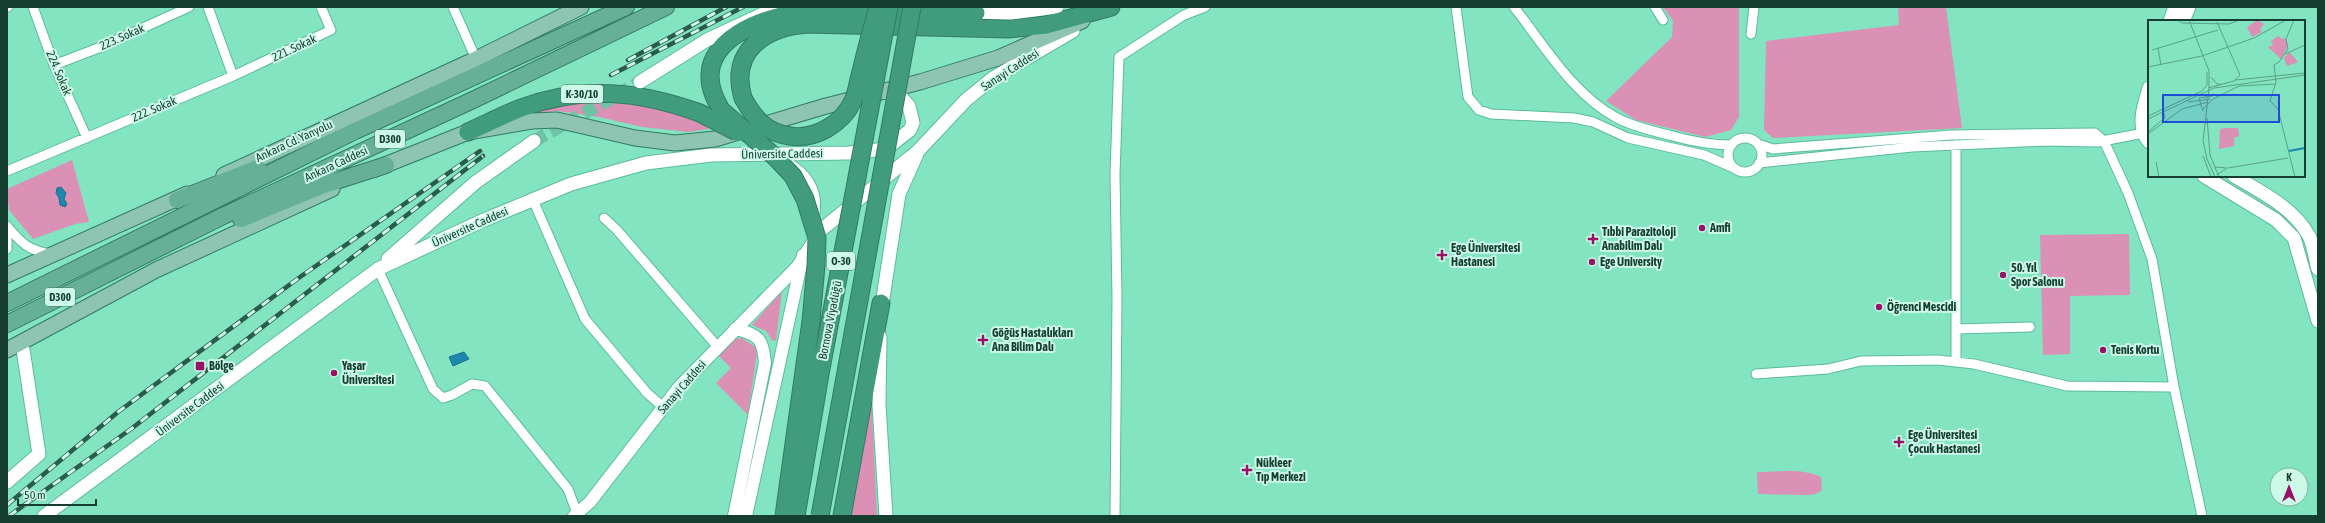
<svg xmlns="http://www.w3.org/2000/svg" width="2325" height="523" viewBox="0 0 2325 523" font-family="'Asap Condensed',sans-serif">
<rect width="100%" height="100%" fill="#83e4c1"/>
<path fill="#db90b5" d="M1663,7h76v110l-8,13 -26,7 -69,-17 -30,-19 66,-64 1,-16z
M1898,7h48l16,121 -189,10 -9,-8 2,-89 133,-16z
M614,95l77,17 18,17 -21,3 -46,-5 -43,-10 -41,-6 -27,3 -3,-5z
M72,160l17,62 -14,2 -42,15 -24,-29 -2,-21z
M2129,234l1,61 -60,1v58l-27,1 -3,-120z
M782,291l-6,50 -4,-1 -6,-9 -14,-6z
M742,338l13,9 2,6 -9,62 -32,-32 15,-15 -13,-13 16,-16z
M871,392l6,124h-29z
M1757,472c20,0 46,-4 64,5l1,13 -6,4 -8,1 -50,-1z"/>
<path fill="#1e87ae" stroke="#1b7188" d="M61,187l5,6 -2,6 3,5 -2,3 -5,-2 -1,-7 -3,-5 1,-5z
M464,352l5,7 -16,7 -4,-9z"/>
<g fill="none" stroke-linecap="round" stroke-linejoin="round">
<path stroke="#6dc3a4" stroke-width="13" stroke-dasharray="13 6" stroke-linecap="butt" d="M534,141l106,-59"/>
<defs>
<path id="minor" d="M7,7h1
M33,7l21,58 33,73
M453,7l23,52
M1456,7l12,90 11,13 12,4 83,4 19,4 35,16 76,17 30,13
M1514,7c30,38 59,88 103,111 15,8 35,13 52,17 21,6 40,10 62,10
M1655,7l8,13
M1751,34l3,-27
M54,65l47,-18 88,-40
M233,76l98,-46 -10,-23
M1728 155a17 17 0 1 1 34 0a17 17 0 1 1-34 0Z
M1758,144l15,5 178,-14 144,-2 9,8 24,52 24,66 22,128 28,129
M1956,145v216
M1759,163l153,-16 135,-6 50,1 47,-9
M7,171l226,-95 -25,-69
M533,200l52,119 62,74 16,14
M604,218l13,12 100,116
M7,226c14,17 21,24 43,28
M7,237v12
M378,269l55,120 10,9 9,-3 20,-11 13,2 83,103 10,27
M1956,329l74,-2
M1756,374l72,-5 33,-8 77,-1 36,4 93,22 107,1
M1115,516l2,-218 -2,-124 4,-117 65,-42 21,-8"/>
<path id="tertiary" d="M789,165c20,12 28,29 24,51
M574,516l16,-14 89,-115 120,-122
M734,516l31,-153c-2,-24 -6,-29 -30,-34
M746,516l57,-261"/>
<path id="secondary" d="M966,12l45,1 46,-6
M2170,21l5,-14
M2183,21l6,-14
M640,82l67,-42 71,-33
M2149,88c-5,17 -13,39 0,54
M2204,176l72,44 18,18 24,83
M2234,176c27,16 60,32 75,60 5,10 6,23 9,33
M388,259l88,-77 58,-41
M799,265l22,-35 97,-79 48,-51 27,-22 80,-47
M881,311l18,-117 18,-40
M880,337l-1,68 7,111
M7,482l32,-28 -17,-111
M44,516l334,-247 106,-49 87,-36 75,-21 65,-8 138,-2 28,-3 14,-5 19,-15 3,-7 -4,-17 -7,-8 -14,-5"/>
<path id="primary" d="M375,169l93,-37 64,-11 25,-1 78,18 40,5 40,-4 111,-33 94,-24 78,-24 84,-37
M224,175l252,-116 105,-52
M7,275l180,-81
M7,350l149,-80 176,-81"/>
<path id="trunk" d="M177,200l81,-32
M241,219l80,-33 65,-21
M7,303l348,-172 271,-124
M7,324l216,-108 252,-117 191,-92"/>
<path id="motorway" d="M743,98c-14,-48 23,-71 65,-74l201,5 37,-4 65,-18
M721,110c-3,-6 -6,-11 -8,-17 -19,-54 56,-79 95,-81l168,1
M468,132c18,-8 35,-17 53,-24 62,-23 118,-17 179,5
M842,516l39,-213"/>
</defs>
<use href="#minor" stroke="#5bbc9b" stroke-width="11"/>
<use href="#tertiary" stroke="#5bbc9b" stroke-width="14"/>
<use href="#secondary" stroke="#5bbc9b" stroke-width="15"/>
<use href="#primary" stroke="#327b63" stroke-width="17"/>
<use href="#trunk" stroke="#327b63" stroke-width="18"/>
<use href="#motorway" stroke="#327b63" stroke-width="19"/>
<use href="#minor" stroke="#fff" stroke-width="9"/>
<use href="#tertiary" stroke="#fff" stroke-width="12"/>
<use href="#secondary" stroke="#fff" stroke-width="13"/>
<use href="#primary" stroke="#8dc4b2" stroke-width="15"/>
<use href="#trunk" stroke="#67b098" stroke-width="16"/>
<use href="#motorway" stroke="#419c7e" stroke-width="17"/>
<defs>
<path id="rail" d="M628,60l98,-53
M611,75l132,-68
M7,505l111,-93 182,-135 180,-126
M9,516l122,-87 352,-273"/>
</defs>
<use href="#rail" stroke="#295c4b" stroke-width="4.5"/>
<use href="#rail" stroke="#cdfae8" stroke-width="3" stroke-dasharray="9" stroke-linecap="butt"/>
<defs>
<path id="motorway-bridge" d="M743,98c11,20 23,35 47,38 25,4 52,-12 63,-35 4,-8 5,-20 8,-29 5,-22 11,-43 17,-65
M721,110l53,46 19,20 12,23 12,39 -1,28 -5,55 -27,195
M700,113l37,19
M796,516l24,-142 69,-367
M820,516l92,-509"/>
</defs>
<use href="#motorway-bridge" stroke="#327b63" stroke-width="19" stroke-linecap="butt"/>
<use href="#motorway-bridge" stroke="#419c7e" stroke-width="17"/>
</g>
<g fill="#981267" stroke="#cdfae8" stroke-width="1.5">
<circle cx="1702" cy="228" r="4"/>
<path d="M1591 233h4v4h4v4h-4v4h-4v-4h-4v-4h4z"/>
<path d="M1440 249h4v4h4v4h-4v4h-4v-4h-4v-4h4z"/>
<circle cx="1592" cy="262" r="4"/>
<circle cx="2003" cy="275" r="4"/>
<circle cx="1879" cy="307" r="4"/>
<path d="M981 334h4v4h4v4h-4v4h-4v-4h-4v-4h4z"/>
<circle cx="2103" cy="350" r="4"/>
<rect x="195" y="361" width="10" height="10" rx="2"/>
<circle cx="334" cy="373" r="4"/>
<path d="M1897 436h4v4h4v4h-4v4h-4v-4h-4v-4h4z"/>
<path d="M1245 464h4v4h4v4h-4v4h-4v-4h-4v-4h4z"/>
</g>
<g text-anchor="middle" stroke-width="4" stroke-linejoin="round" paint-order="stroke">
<g fill="#cdfae8" stroke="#4c7668" stroke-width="1">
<rect x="561" y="85" width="42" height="18" rx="3"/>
<rect x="375" y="130" width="30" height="18" rx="3"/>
<rect x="827" y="252" width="28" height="18" rx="3"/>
<rect x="45" y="288" width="30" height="18" rx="3"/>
</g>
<g font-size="11" font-weight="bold" fill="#153e31">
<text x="582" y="98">K-30/10</text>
<text x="390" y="143">D300</text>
<text x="841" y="265">O-30</text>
<text x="60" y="301">D300</text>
</g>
<g font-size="12" fill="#153e31" stroke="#cdfae8">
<text transform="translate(122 37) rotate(-24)" y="4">223. Sokak</text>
<text transform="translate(294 48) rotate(-25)" y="4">221. Sokak</text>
<text transform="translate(1010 70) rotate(-33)" y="4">Sanayi Caddesi</text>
<text transform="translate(59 73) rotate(67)" y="4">224. Sokak</text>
<text transform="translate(154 109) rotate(-23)" y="4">222. Sokak</text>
<text transform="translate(294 141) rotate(-25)" y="4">Ankara Cd. Yanyolu</text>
<text transform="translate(782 154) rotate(-1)" y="4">Üniversite Caddesi</text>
<text transform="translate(336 164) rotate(-25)" y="4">Ankara Caddesi</text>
<text transform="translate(470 227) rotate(-24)" y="4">Üniversite Caddesi</text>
<text transform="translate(830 320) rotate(-79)" y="4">Bornova Viyadüğü</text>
<text transform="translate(682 387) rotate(-49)" y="4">Sanayi Caddesi</text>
<text transform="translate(190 409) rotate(-37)" y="4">Üniversite Caddesi</text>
</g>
<g font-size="12" font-weight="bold" fill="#153e31" stroke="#cdfae8" text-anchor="start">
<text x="1710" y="232">Amfi</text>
<text x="1602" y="236">Tıbbi Parazitoloji<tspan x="1602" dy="14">Anabilim Dalı</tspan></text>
<text x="1451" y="252">Ege Üniversitesi<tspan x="1451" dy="14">Hastanesi</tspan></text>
<text x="1600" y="266">Ege University</text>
<text x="2011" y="272">50. Yıl<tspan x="2011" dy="14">Spor Salonu</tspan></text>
<text x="1887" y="311">Öğrenci Mescidi</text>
<text x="992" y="337">Göğüs Hastalıkları<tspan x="992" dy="14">Ana Bilim Dalı</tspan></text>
<text x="2111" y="354">Tenis Kortu</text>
<text x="209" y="370">Bölge</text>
<text x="342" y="370">Yaşar<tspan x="342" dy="14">Üniversitesi</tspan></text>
<text x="1908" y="439">Ege Üniversitesi<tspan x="1908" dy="14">Çocuk Hastanesi</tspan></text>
<text x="1256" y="467">Nükleer<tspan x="1256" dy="14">Tıp Merkezi</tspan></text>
</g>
</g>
<g transform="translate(2148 20)">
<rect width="157" height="157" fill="#83e4c1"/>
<path d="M109,0l7,4 -4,6 2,2 -10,5 -5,-10zM130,16l4,3 4,-1 2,8 -7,13 -13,-12 5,-2 -2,-4zM141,32l9,10 -11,4 -3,-8zM77,108h13l1,8 -5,2v8l-15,3 1,-20z" fill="#db90b5"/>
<path fill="none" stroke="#1e87ae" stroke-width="2" d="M141,131l16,-3"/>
<path fill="none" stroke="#57a287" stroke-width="1" d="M30,0l4,3 47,1 10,-4M41,0l20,51v18l-6,52 4,18 8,18M146,0l-8,19 2,10 -9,13 -5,3 2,17 -6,19 8,8 17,68M10,28l3,17M4,30l66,-20M137,34l20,-9M0,47l54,-11 52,-18 32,-18M63,57l6,7h4M87,60l70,-7M60,68l26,-7 6,-6 -23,-53M54,71l5,-6v-13M40,82l22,-3M55,89l10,-10 26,-13 37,-2M55,91l-4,-13 13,-2M0,96l54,-25M59,98l3,37 9,22M0,99l66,-31 91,-13M1,111l16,-13 -1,-5M0,114l34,-25 26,-7M55,136l8,21M8,142l3,15M67,147l12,1M80,148l60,-10M69,155l10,-7"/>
<path fill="#1d4ed8" fill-opacity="0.15" stroke="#1d4ed8" stroke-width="2" d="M15,75h116v27h-116z"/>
<rect width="157" height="157" fill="none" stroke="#153e31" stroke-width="2"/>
</g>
<rect width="2325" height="523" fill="none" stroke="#153e31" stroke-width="16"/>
<g transform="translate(2289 487)"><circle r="19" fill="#cdfae8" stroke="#83af9f"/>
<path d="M0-3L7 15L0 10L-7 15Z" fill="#981267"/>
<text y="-6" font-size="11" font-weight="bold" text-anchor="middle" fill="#153e31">K</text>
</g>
<path d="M18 499v6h78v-6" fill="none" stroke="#153e31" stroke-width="2"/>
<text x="24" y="499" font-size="12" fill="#153e31" stroke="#cdfae8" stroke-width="3" paint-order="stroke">50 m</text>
</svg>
